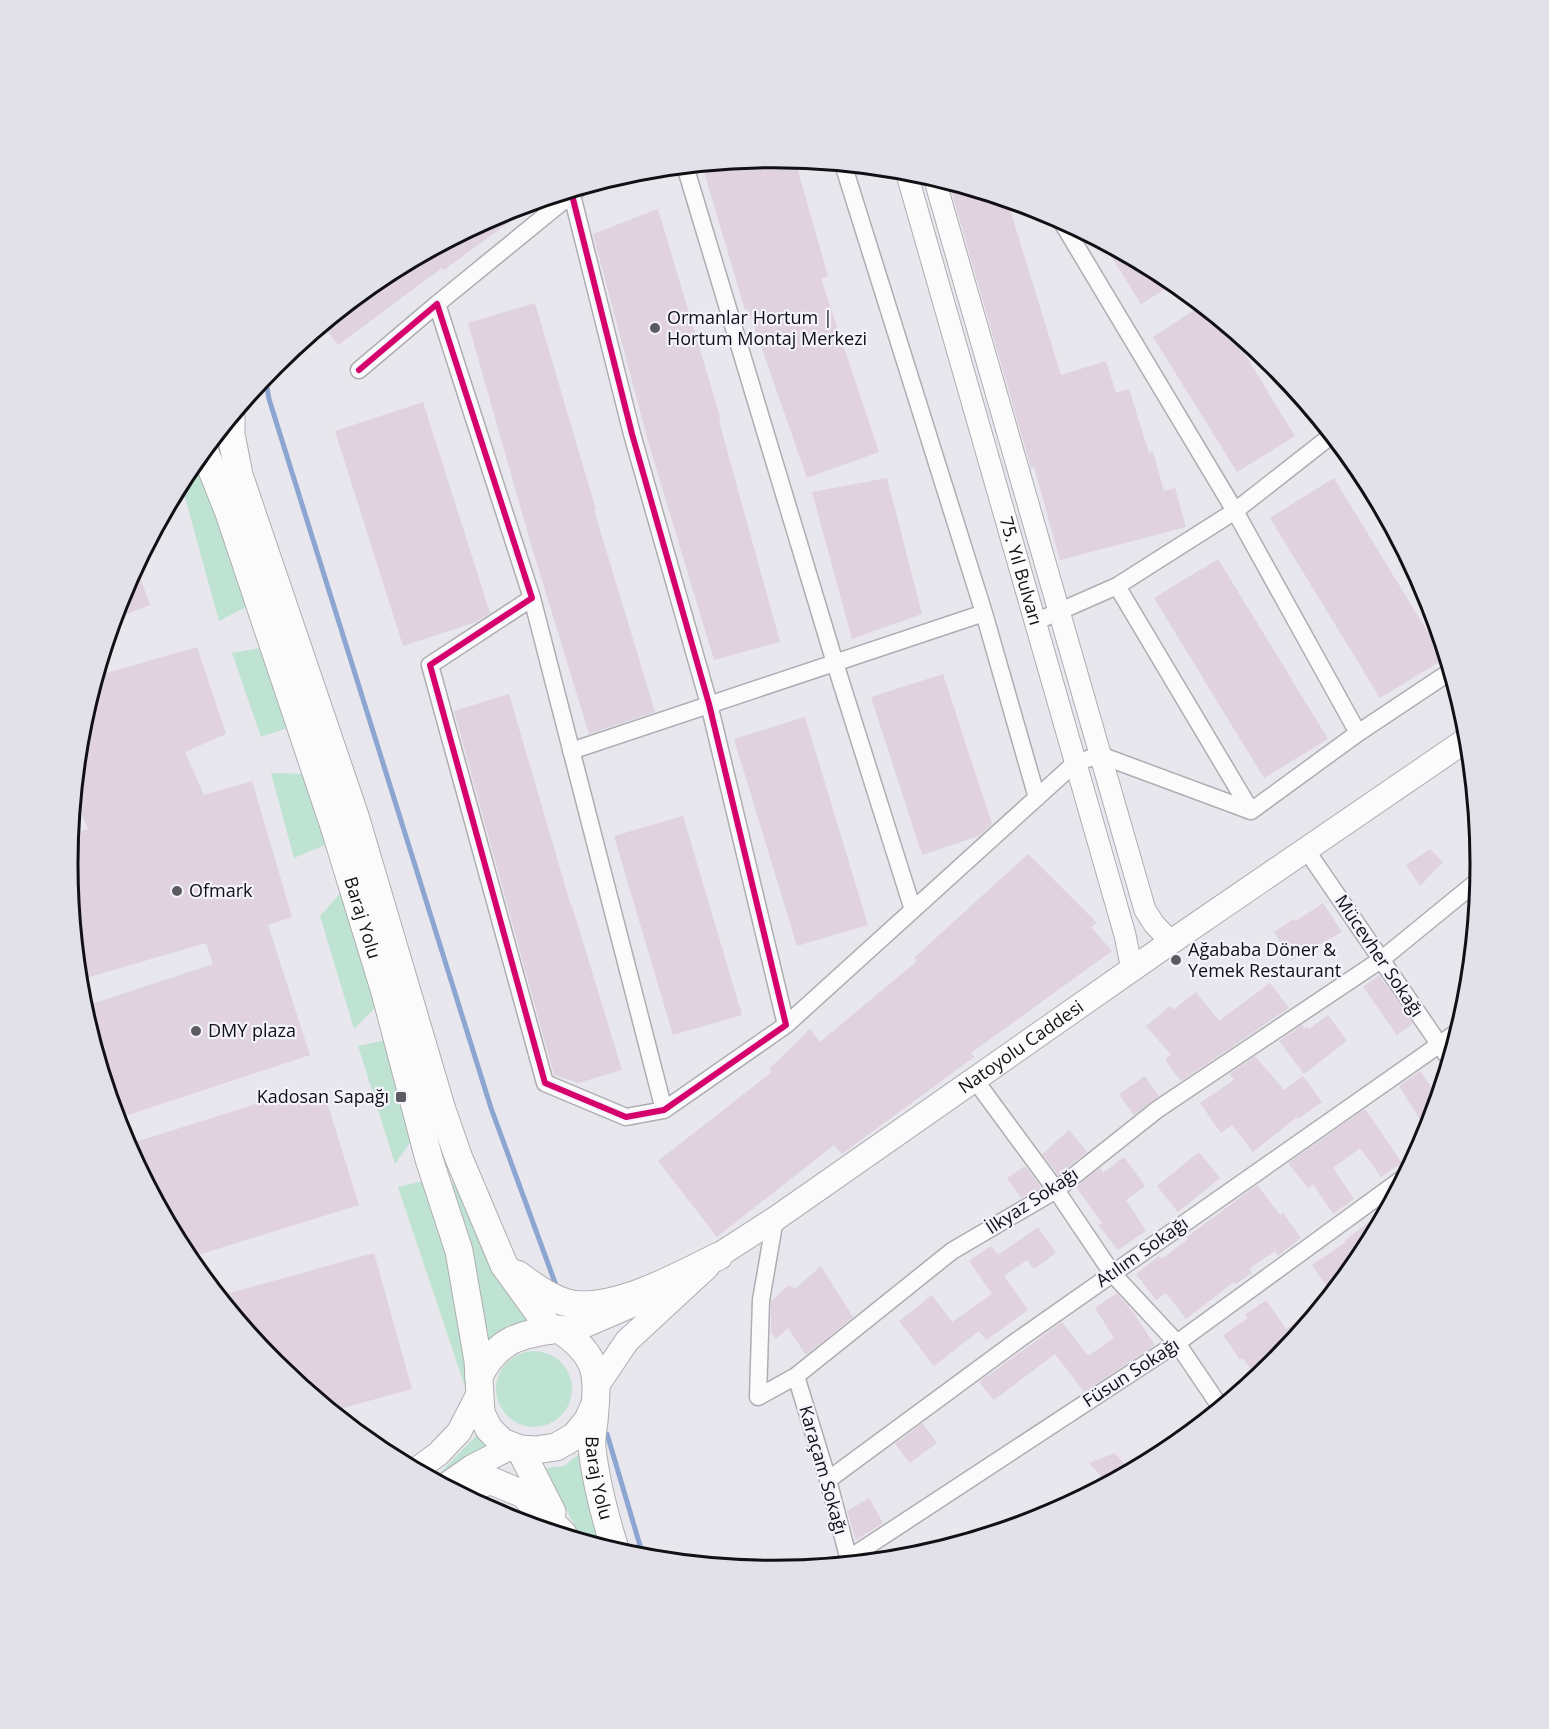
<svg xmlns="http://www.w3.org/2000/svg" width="1549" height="1729" viewBox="0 0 1549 1729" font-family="'Open Sans',sans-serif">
<rect width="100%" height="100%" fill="#e8e7ed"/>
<path fill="#bfe3d3" d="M195,461l55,144 -31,16 -38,-138z
M266,647l24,80 -29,10 -29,-84z
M271,773l34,1 20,71 -31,13z
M343,890l35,115 -24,24 -34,-113z
M386,1040l28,97 -19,27 -37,-118z
M428,1180l21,70 19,146 -70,-209z
M459,1180l71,140 -21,5 -20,16 -14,-73 -23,-85z
M496 1389a38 38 0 1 1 76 0a38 38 0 1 1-76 0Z
M478,1434l16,15 -57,33 -4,-2z
M584,1450l21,98 -23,-7 -36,-73 18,-2z"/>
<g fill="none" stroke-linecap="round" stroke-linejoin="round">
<path stroke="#8ca5d1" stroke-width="5" d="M265,377l4,22 222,709 66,180
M607,1434l37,125"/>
</g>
<path fill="#e0d2de" d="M775,158l20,2 33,116 -7,3 58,173 -72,26 -59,-169 -3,1 -43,-145z
M962,186l45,14 54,175 45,-14 10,32 13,-4 20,64 4,-1 11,39 11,-3 11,39 -126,33 -26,-93 -3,1 -80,-278z
M528,204l2,3 -86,63 -2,-2 -104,77 -15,-20 59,-49 122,-65z
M658,209l63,211 -2,1 61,221 -66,18 -66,-219 -55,-207z
M1103,243l65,34 7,6 -34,21z
M535,303l61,207h-2l61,202 -66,22 -56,-183 -65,-228z
M1202,305l25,20 68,111 -58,36 -84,-135z
M423,402l67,211 -14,9 -73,24 -68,-215z
M887,478l35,136 -70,25 -40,-147z
M1334,478l110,181 -64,39 -110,-180z
M1218,559l110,180 -64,39 -110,-180z
M136,566l14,39 -36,14 7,-25z
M197,647l29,87 -41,18 19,43 48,-14 40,136 -24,8 42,130 -194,64 -33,-112 130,-43 -7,-21 -127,37 -11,-116 2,-29 18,-6 -14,-32 7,-71 15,-50z
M943,674l49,150 -13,12 -57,19 -51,-158z
M509,694l62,212h1l50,164 -44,13 -24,-8 -100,-364z
M805,717l63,208 -71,21 -63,-207z
M683,816l59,199 -69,20 -59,-199z
M1430,849l13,13 -23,24 -14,-21z
M1028,854l69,69 -6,4 21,24 -141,102 3,4 -132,97 -8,-9 -117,92 -59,-76 114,-89 -3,-3 41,-40 10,13 97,-81 -3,-3z
M1323,903l19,29 -50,28 -18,-28 20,-13 2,2z
M1379,975l34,49 -16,11 -34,-48z
M1270,983l19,25 -108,73 -16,-21 6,-5 -25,-29 24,-20 3,4 23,-18 23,29z
M1328,1015l19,26 -43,33 -25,-33 23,-16 3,4 2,-2 2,2z
M1255,1056l29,34 19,-14 19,26 -24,17 -1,-2 -44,35 -21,-27 -11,8 -21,-30 34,-23 -5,-6z
M1420,1071l19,27 -11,35 -29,-47z
M1145,1076l14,20 -25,19 -15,-21z
M297,1091l4,15 25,-7 33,106 -171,53 -62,-113z
M1365,1109l37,54 -21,14 -21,-29 -27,20 21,31 -21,15 -20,-30 -5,4 -20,-25z
M1069,1130l18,22 -29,23 -16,-21z
M1199,1152l21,26 -42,34 -21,-26z
M1124,1157l21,29 -19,14 20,31 -28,19 -20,-25 4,-2 -26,-36 24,-19 3,5z
M1025,1166l16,21 -20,11 -14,-20z
M1257,1185l23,30 3,-2 18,25 -23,18 -3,-5 -26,18 3,4 -16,11 -2,-2 -48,37 -20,-26 -10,7 -20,-26 23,-18 3,3 26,-20 -1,-2z
M1368,1223l7,10 -13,25 -30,36 -20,-29 34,-23 -1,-2z
M1038,1227l18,26 -22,16 -7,-9 -23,16 24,34 -42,30 -7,-9 -45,35 -35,-45 33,-26 20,27 40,-28 -23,-33 22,-15 7,9z
M374,1253l38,136 -80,22 -58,-47 -55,-68z
M821,1266l32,51 -47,38 -18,-27 -12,11 -5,-7v-31l18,-16 6,4z
M1117,1293l15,18 23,34 -71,47 -29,-38 -61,46 -15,-18 83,-60 26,34 26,-18 -19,-30z
M1266,1300l20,29 28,-19 3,3 -43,51 -17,15 -14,-21 -3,2 -17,-25 25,-17 -3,-3z
M922,1423l15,20 -27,20 -15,-19z
M1115,1453l16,19 -23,12 -19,-21z
M869,1498l14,25 -27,17 -9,-29z"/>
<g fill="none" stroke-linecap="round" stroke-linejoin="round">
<defs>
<path id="minor" d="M685,166l150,497 78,247
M1060,219l175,292 123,222
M437,304l141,-115
M359,370l78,-66 95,294 -102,67 115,418 81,34 38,-7 122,-85 -77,-321 -77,-270 -61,-243
M1117,586l134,225
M532,598l132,512
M984,613l53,185
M1035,622l82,-36 118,-75 97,-76
M571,751l413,-138 -141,-449
M1307,851l143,209
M786,1025l289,-262 25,-8 151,56 107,-78 93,-62
M975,1080l81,110 56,83 65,70 44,65
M775,1219l-14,81 -3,97 38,-21 156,-125 104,-61 102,-81 224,-150 98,-80
M796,1376l32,104 22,84
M828,1480l190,-140 442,-310
M848,1559l329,-216 229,-167"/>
<g id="tertiary">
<path id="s1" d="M906,171l219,764 7,35"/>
<path d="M934,177l211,733 9,14 17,18"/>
</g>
<g id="secondary">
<path id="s2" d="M702,1266l73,-47 396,-277 298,-204"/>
<path d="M559,1329l22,-2 60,-26"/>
<path d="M596,1387l31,-46 80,-74"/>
<path d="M416,1470l22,-16 21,-22 19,-37"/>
<path d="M445,1486l27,-19 41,-21"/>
</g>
<g id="primary">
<path d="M231,418v16l8,41 116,341 87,294 16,46 46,109 47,65"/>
<path id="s3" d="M204,450l25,63 105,313 51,166 44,167 30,92 19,110 3,52 8,16 13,13 18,7 15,1 21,-3 19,-11 13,-16 7,-16"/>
<path d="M517,1274c15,11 30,22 47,28 44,14 116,-27 155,-46"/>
<path id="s4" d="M479,1376c19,-37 41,-42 80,-47 41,28 39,45 35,92 -1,9 -3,18 -2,27 4,36 13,69 24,104"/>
<path d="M520,1449l32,63"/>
<path d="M451,1490l41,-9 31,13 40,40"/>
</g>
</defs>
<use href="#minor" stroke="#aeadb1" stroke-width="19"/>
<use href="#tertiary" stroke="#aeadb1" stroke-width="23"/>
<use href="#secondary" stroke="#aeadb1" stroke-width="26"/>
<use href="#primary" stroke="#aeadb1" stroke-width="29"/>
<use href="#minor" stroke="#fcfbfc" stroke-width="16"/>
<use href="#tertiary" stroke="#fcfbfc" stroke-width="21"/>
<use href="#secondary" stroke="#fcfbfc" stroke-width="24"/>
<use href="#primary" stroke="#fcfbfc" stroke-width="27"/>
<defs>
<path id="cycleway" d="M359,370l78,-66 95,294 -102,67 115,418 81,34 38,-7 122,-85 -77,-321 -77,-270 -61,-243"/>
</defs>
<use href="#cycleway" stroke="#f4f2fc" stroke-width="10"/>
<use href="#cycleway" stroke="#d6006c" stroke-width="6"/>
</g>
<g fill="#5c5b60" stroke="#f4f2fc" stroke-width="2">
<circle cx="655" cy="328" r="6"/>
<circle cx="177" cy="891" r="6"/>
<circle cx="1176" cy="960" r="6"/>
<circle cx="196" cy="1031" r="6"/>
<rect x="395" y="1091" width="12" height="12" rx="3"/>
</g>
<g text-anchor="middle" stroke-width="4.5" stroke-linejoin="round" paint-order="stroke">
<g font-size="18" fill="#111014" stroke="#f4f2fc" text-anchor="start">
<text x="667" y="324">Ormanlar Hortum |<tspan x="667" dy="21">Hortum Montaj Merkezi</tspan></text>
<text x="189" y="897">Ofmark</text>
<text x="1188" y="956">Ağababa Döner &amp;<tspan x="1188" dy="21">Yemek Restaurant</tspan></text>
<text x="208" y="1037">DMY plaza</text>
<text x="389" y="1103" text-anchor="end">Kadosan Sapağı</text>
</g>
<g font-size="18" fill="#111014" stroke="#f4f2fc">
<text dy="6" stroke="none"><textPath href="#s1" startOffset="416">75. Yıl Bulvarı</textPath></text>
<text dy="6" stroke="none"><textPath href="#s3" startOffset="494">Baraj Yolu</textPath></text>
<text transform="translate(1379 956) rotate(56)" y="6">Mücevher Sokağı</text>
<text dy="6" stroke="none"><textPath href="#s2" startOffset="387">Natoyolu Caddesi</textPath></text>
<text transform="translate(1032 1201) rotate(-33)" y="6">İlkyaz Sokağı</text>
<text transform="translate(1142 1252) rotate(-35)" y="6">Atılım Sokağı</text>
<text transform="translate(1131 1373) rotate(-33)" y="6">Füsun Sokağı</text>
<text transform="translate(823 1470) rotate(74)" y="6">Karaçam Sokağı</text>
<text dy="6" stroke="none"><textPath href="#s4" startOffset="262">Baraj Yolu</textPath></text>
</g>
</g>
<path d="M0 0H1549V1729H0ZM78 864a696 696 0 1 1 1392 0a696 696 0 1 1-1392 0Z" fill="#e2e0e9" fill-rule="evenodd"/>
<path fill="none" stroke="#111014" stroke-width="3" d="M78 864a696 696 0 1 1 1392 0a696 696 0 1 1-1392 0Z"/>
</svg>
